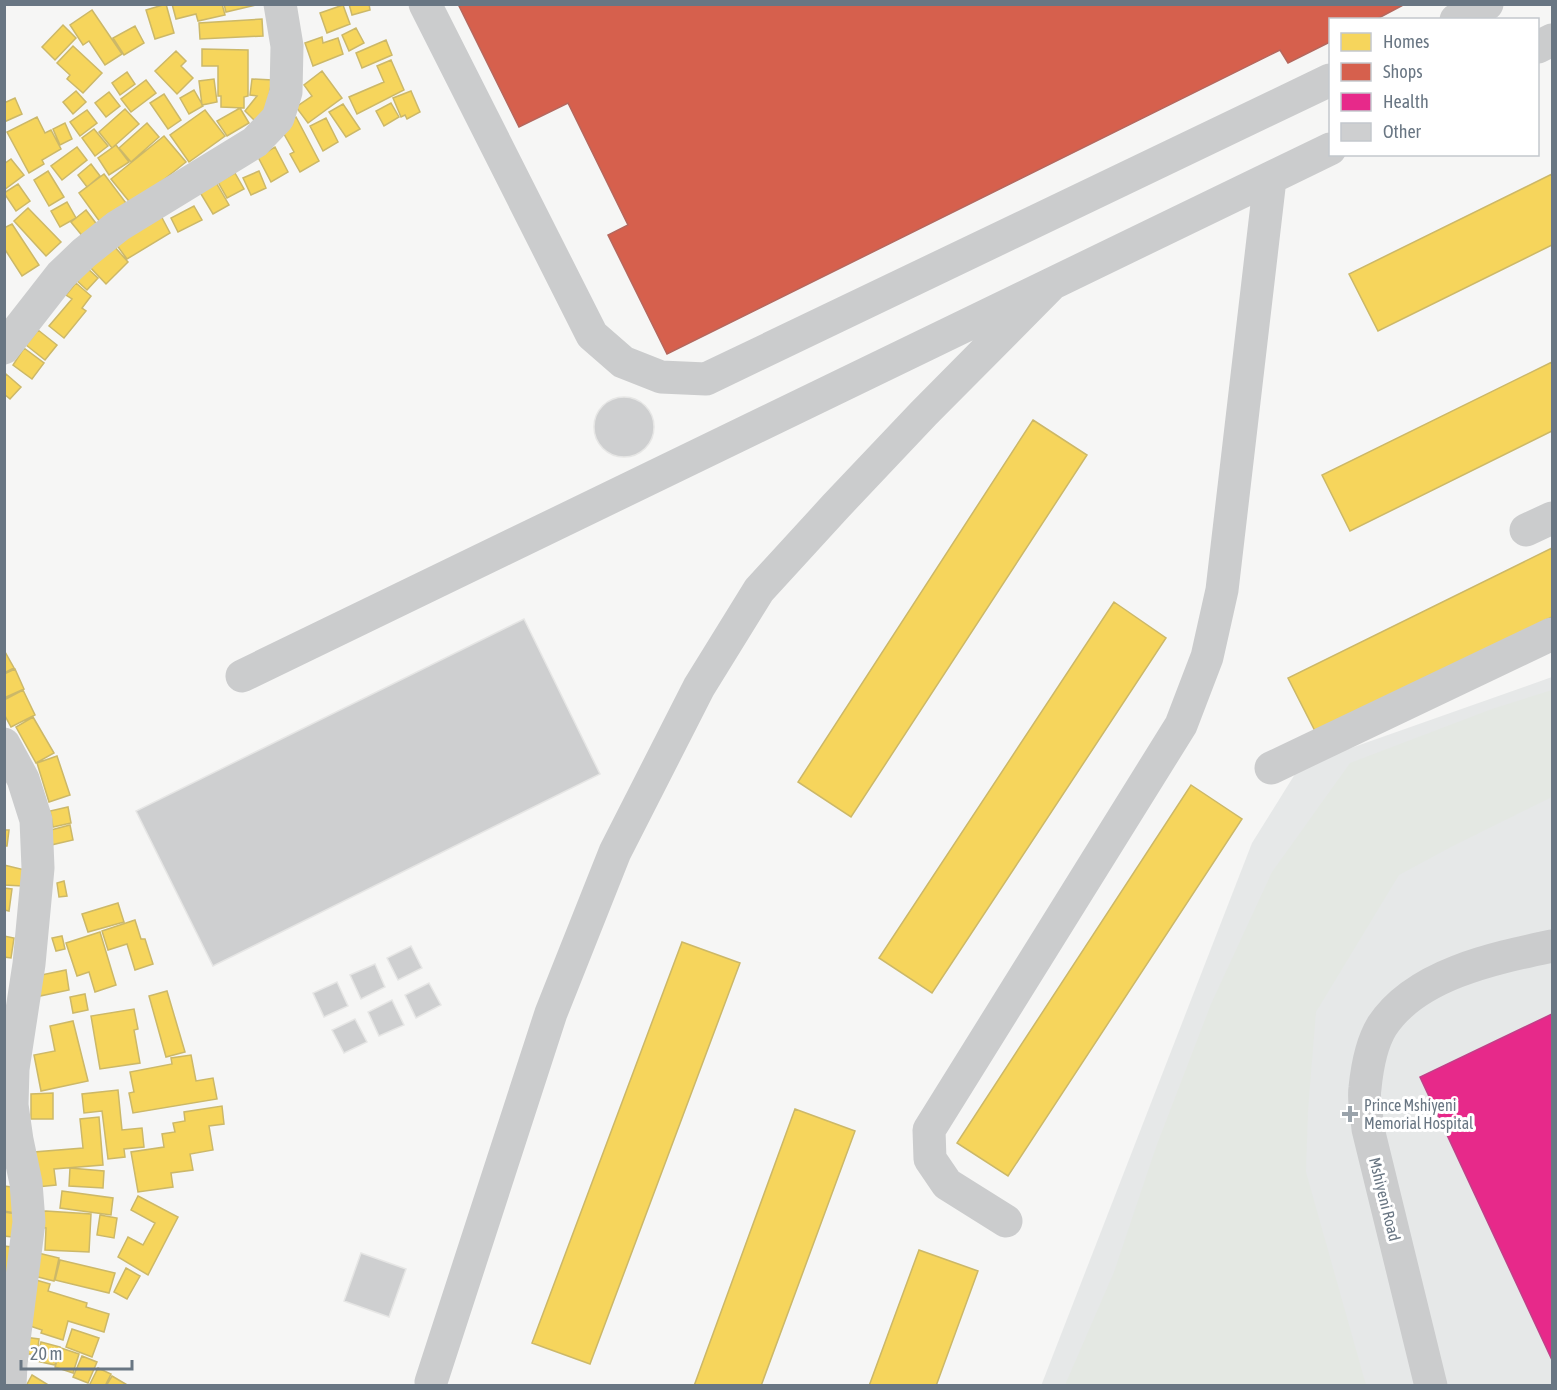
<svg xmlns="http://www.w3.org/2000/svg" width="1557" height="1390" viewBox="0 0 1557 1390" font-family="'Asap Condensed',sans-serif">
<rect width="100%" height="100%" fill="#f6f6f5"/>
<path fill="#e6e8e8" d="M1552,677v708l-511,1 211,-543 48,-77z"/>
<path fill="#e4e8e3" d="M1552,690v107l-101,50 -52,28 -83,137 -8,98 -2,62 60,213h-301l49,-113 42,-125 55,-143 61,-132 78,-109 142,-54z"/>
<path fill="#f6d55c" stroke="#ccb868" stroke-width="1.5" d="M166,4l8,29 -19,6 -9,-29z
M172,4h50l3,11 -27,6 -2,-7 -20,5z
M224,4h36l-34,8z
M349,4h20l1,6 -18,5z
M343,5l7,19 -23,9 -7,-20z
M92,10l30,44 -17,11 -16,-24 -6,4 -13,-20z
M262,19l1,17 -63,3 -1,-16z
M63,25l13,13 -21,22 -13,-13z
M135,26l9,17 -20,12 -11,-17z
M356,28l8,15 -15,8 -7,-16z
M322,37l1,6 15,-5 5,16 -30,12 -8,-23z
M386,40l6,15 -30,13 -6,-15z
M73,46l29,27 -19,20 -16,-14 3,-4 -13,-12z
M202,49l46,1v46l-4,1v11l-23,-1v-11h-3v-30h-16z
M176,51l10,10 -5,5 12,12 -16,16 -22,-23z
M391,60l13,30 -47,24 -8,-17 35,-15 -7,-16z
M322,71l20,27 -34,25 -12,-16 16,-11 -8,-11z
M127,72l8,12 -15,11 -8,-12z
M214,79l3,23 -15,3 -3,-24z
M252,79l20,1 -6,32 -10,10 -11,-11 12,-15 -7,-1z
M146,80l10,13 -25,19 -10,-13z
M194,90l9,16 -14,8 -9,-16z
M76,91l10,11 -13,12 -10,-12z
M411,91l9,21 -13,7 -2,-4 -4,2 -8,-19z
M109,92l11,14 -14,11 -11,-14z
M164,94l17,26 -13,9 -18,-26z
M15,98l7,16 -18,8v-19z
M391,103l8,14 -15,9 -8,-15z
M343,104l17,25 -14,8 -17,-25z
M240,108l9,15 -22,13 -10,-15z
M125,109l14,15 -27,24 -13,-16z
M87,110l10,13 -17,13 -10,-14z
M205,110l20,26 -36,26 -19,-27z
M37,117l8,16 6,-3 10,19 -19,11 2,4 -15,9 -22,-41z
M296,117l23,44 -19,11 -10,-18 4,-2 -14,-25z
M326,118l12,24 -15,9 -13,-25z
M65,123l7,16 -12,6 -7,-16z
M147,123l12,14 -28,25 -12,-14z
M94,129l14,17 -13,10 -13,-18z
M164,136l22,26 -54,43 -21,-26z
M116,145l13,17 -20,13 -11,-17z
M77,147l10,13 -25,20 -11,-14z
M275,147l13,25 -17,10 -13,-25z
M11,159l13,16 -20,15v-26z
M91,164l9,12 -13,11 -9,-12z
M48,171l16,26 -15,9 -15,-26z
M259,171l7,17 -15,7 -8,-17z
M235,173l9,16 -17,9 -9,-16z
M104,174l22,29 -26,19 -21,-29z
M1552,174v71l-174,86 -29,-57z
M214,179l15,26 -16,9 -15,-25z
M18,184l12,17 -14,10 -12,-18z
M67,202l9,16 -16,9 -9,-16z
M194,206l8,14 -24,12 -7,-14z
M28,208l33,34 -15,14 -32,-35z
M86,210l12,16 -14,12 -13,-16z
M159,212l11,21 -43,26 -14,-19z
M12,224l27,41 -17,11 -18,-28v-20z
M113,245l15,17 -22,22 -18,-19z
M86,267l12,11 -11,12 -12,-11z
M76,283l15,13 -9,12 4,3 -22,27 -15,-12 23,-27 -6,-4z
M38,330l19,15 -12,15 -19,-15z
M24,348l20,15 -12,16 -19,-14z
M1552,362v69l-202,100 -28,-56z
M6,374l15,13 -11,12 -6,-5v-17z
M1033,420l54,35 -236,362 -53,-35z
M1552,548v69l-236,116 -28,-55z
M1114,602l52,36 -234,355 -53,-35z
M4,650l10,18 -10,5z
M15,669l9,20 -20,9v-24z
M23,690l12,25 -24,12 -7,-13v-14z
M33,717l21,36 -18,10 -20,-36z
M57,756l13,39 -21,7 -12,-39z
M1191,785l51,34 -234,357 -51,-33z
M68,807l3,16 -18,4 -3,-16z
M70,825l3,15 -22,5 -4,-14z
M4,830h5l-2,16h-3z
M4,865l21,5 -2,16 -19,-1z
M64,881l3,15 -8,1 -2,-14z
M4,888l8,1 -3,22 -5,-1z
M118,903l6,19 -36,10 -6,-18z
M135,920l6,19h4l8,25 -18,6 -8,-26 -19,6 -6,-19z
M100,932l16,53 -21,7 -6,-20 -12,4 -11,-33z
M4,936l10,2 -3,20 -7,-1z
M62,936l3,13 -9,2 -4,-13z
M682,942l58,21 -150,401 -58,-21z
M66,970l3,20 -29,6 -4,-20z
M167,991l18,61 -19,5 -17,-61z
M85,994l3,16 -15,3 -3,-16z
M134,1009l4,20 -4,1 6,33 -40,6 -9,-53z
M73,1021l15,60 -47,10 -7,-36 21,-4 -5,-25z
M191,1055l5,26 17,-3 4,21 -84,14 -4,-20 5,-1 -4,-20 42,-8 -1,-6z
M118,1090l4,40 20,-2 2,19 -20,2 1,8 -17,2 -6,-48 -18,2 -2,-19z
M53,1093v26h-22v-25z
M222,1106l2,18 -15,2 4,24 -23,4 3,16 -22,3 2,14 -35,5 -7,-40 33,-5 -2,-13 13,-2 -2,-9 12,-2 -1,-9z
M795,1109l60,22 -94,255h-67z
M99,1117l4,48 -49,4 2,16 -19,2 -3,-35 49,-4 -3,-29z
M70,1168l34,3 -1,17 -34,-2z
M4,1186l15,2 -4,25 -11,-2z
M62,1191l51,7 -2,17 -51,-7z
M138,1196l40,21 -30,58 -30,-18 10,-20 15,8 12,-22 -24,-13z
M46,1211l45,3 -2,38 -44,-2 1,-22 -11,-1 1,-15z
M4,1212l12,2 -4,23 -8,-1z
M100,1215l17,3 -3,20 -17,-3z
M4,1246l8,1 -8,82z
M919,1250l59,21 -42,115h-67z
M34,1252l25,6 -5,23 -24,-6z
M60,1260l55,13 -6,20 -54,-13z
M126,1268l14,8 -13,23 -13,-7z
M36,1280l14,4 -2,7 39,12 -1,4 23,7 -5,18 -36,-11 -5,19 -22,-7 1,-3 -18,-6z
M72,1329l27,9 -7,19 -26,-10z
M24,1337l15,2 -2,16 -16,-2z
M41,1342l19,5 -5,18 -19,-4z
M61,1348l18,6 -6,19 -18,-6z
M82,1356l15,6 -9,21 -15,-6z
M98,1368l13,6 -6,12h-16z
M32,1375l18,11h-24z
M112,1376l17,10h-23z"/>
<path fill="#d6604d" stroke="#b5675d" stroke-width="1.5" d="M458,4h947l-30,16h-45v22l-42,21 -8,-13 -613,304 -59,-119 20,-10 -60,-122 -49,24z"/>
<path fill="#e7298a" stroke="#c14088" stroke-width="1.5" d="M1552,1014v346l-132,-283z"/>
<path fill="#cecfd0" stroke="#e6e6e5" stroke-width="1.5" d="M594 427a30 30 0 1 1 60 0a30 30 0 1 1-60 0Z
M524,619l76,155 -387,192 -77,-155z
M411,946l11,22 -24,12 -11,-22z
M375,964l10,23 -24,12 -11,-24z
M337,982l11,24 -24,11 -11,-24z
M429,983l12,22 -25,13 -11,-23z
M392,1000l12,25 -25,11 -11,-24z
M355,1019l12,23 -23,11 -12,-23z
M361,1253l45,16 -17,48 -45,-16z"/>
<g fill="none" stroke-linecap="round" stroke-linejoin="round">
<path stroke="#cbcccd" stroke-width="33" d="M425,4l167,331 31,27 38,15 45,2 624,-299
M1456,20l31,-16
M1538,47l14,-7
M4,348l57,-73 23,-22 34,-27 137,-84 23,-24 8,-26 1,-46 -7,-42
M1526,530l26,-12
M242,676l1088,-527
M4,744l19,35 13,41 2,48 -9,96 -16,105 -1,36 5,35 9,43 3,39 -18,142 -1,22
M1271,768l281,-134
M1006,1221l-59,-37 -17,-25 -1,-29 252,-405 26,-68 15,-67 48,-411
M431,1382l120,-369 64,-161 84,-165 60,-97 76,-83 89,-94 126,-127
M1431,1386l-63,-257c-1,-13 -5,-28 -3,-41 2,-20 6,-44 17,-62 34,-52 113,-68 170,-80"/>
</g>
<path fill="#9aa3ab" stroke="#fff" stroke-width="2" d="M1347 1105h6v6h6v6h-6v6h-6v-6h-6v-6h6z"/>
<g text-anchor="middle" stroke-width="6" stroke-linejoin="round" paint-order="stroke">
<g font-size="16" fill="#697683" stroke="#fff" text-anchor="start">
<text x="1364" y="1111">Prince Mshiyeni<tspan x="1364" dy="18">Memorial Hospital</tspan></text>
</g>
<g font-size="16" fill="#697683" stroke="#fff">
<text transform="translate(1385 1199) rotate(76)" y="6">Mshiyeni Road</text>
</g>
</g>
<rect width="1557" height="1390" fill="none" stroke="#697683" stroke-width="12"/>
<rect x="1329" y="18" width="210" height="138" fill="#ffffff" stroke="#c3c8cd" stroke-width="1.5"/>
<rect x="1341" y="33" width="30" height="18" fill="#f6d55c" stroke="#c3c8cd" stroke-width="1.5"/>
<text x="1383" y="48" font-size="18" fill="#697683">Homes</text>
<rect x="1341" y="63" width="30" height="18" fill="#d6604d" stroke="#c3c8cd" stroke-width="1.5"/>
<text x="1383" y="78" font-size="18" fill="#697683">Shops</text>
<rect x="1341" y="93" width="30" height="18" fill="#e7298a" stroke="#c3c8cd" stroke-width="1.5"/>
<text x="1383" y="108" font-size="18" fill="#697683">Health</text>
<rect x="1341" y="123" width="30" height="18" fill="#cecfd0" stroke="#c3c8cd" stroke-width="1.5"/>
<text x="1383" y="138" font-size="18" fill="#697683">Other</text>
<path d="M21 1360v9h111v-9" fill="none" stroke="#697683" stroke-width="3"/>
<text x="30" y="1360" font-size="18" fill="#697683" stroke="#ffffff" stroke-width="4.5" paint-order="stroke">20 m</text>
</svg>
